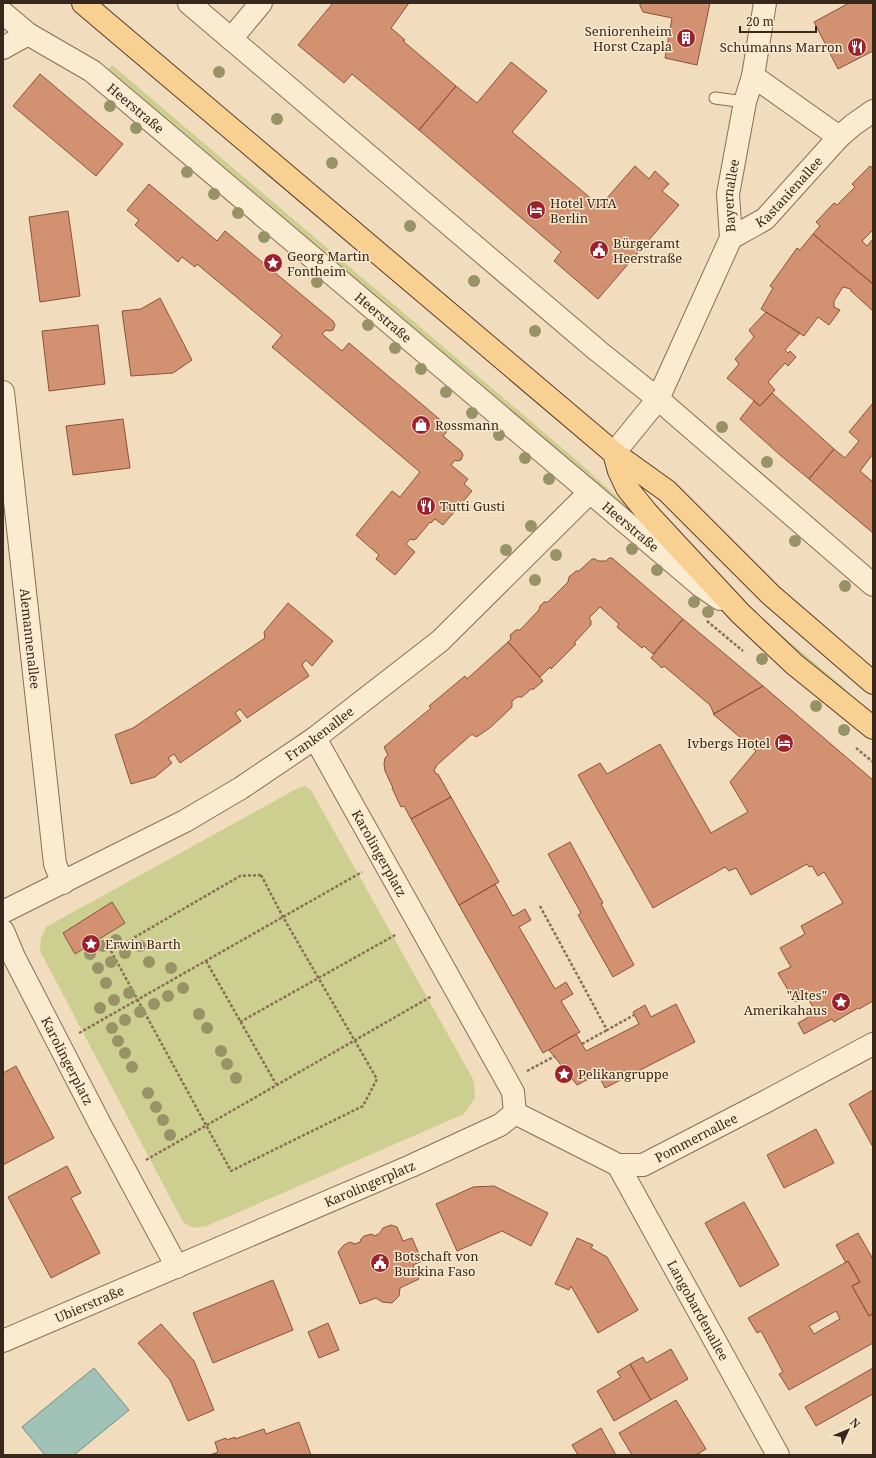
<svg xmlns="http://www.w3.org/2000/svg" width="876" height="1458" viewBox="0 0 876 1458" font-family="'Noto Serif',serif">
<rect width="100%" height="100%" fill="#f1ddbd"/>
<path fill="#cdcf91" d="M112,65l462,393 69,62 8,9 -544,-457z
M753,611l89,75 22,23 -3,2z
M305,786l6,4 163,291 1,17 -11,16 -257,112 -14,2 -10,-6 -143,-271 1,-13 5,-11 252,-139z"/>
<path fill="#a1c2b6" stroke="#689083" d="M94,1368l35,42 -55,45h-29l-23,-28z"/>
<path fill="#d29170" stroke="#8b5339" fill-rule="evenodd" d="M333,3h76l-18,25 14,12 -2,1 53,45 -37,44 -67,-56 -8,9 -46,-38z
M640,3h70l-13,62 -32,-7 7,-40 -29,-6 -3,-6z
M849,3h24v48l-35,18 -24,-47z
M511,62l36,29 -35,41 88,74 35,-40 14,13 6,-8 14,13 -7,7 17,14 -81,94 -44,-38 7,-9 -142,-122 37,-44 21,17z
M40,74l83,70 -27,32 -83,-70z
M870,166l3,2v62l-11,11 5,5 6,-7v45l-60,-50 7,-8 -4,-4 18,-19 3,2 18,-18 -3,-3z
M149,184l68,57 8,-10 108,90 2,4 -2,5 -4,1 -3,-1 -4,4 20,17 7,-8 101,85 -7,8 18,15 2,4 -2,5 -4,1 -2,-1 -4,5 17,14 -4,5 8,7 -29,34 -8,-6 -4,4 -1,-1 -14,17 -3,1 -3,-1 -4,5 9,8 -20,23 -19,-16 3,-4 -23,-20 36,-44 8,6 20,-25 -148,-125 10,-12 -85,-71 -2,3 -13,-10 -4,5 -43,-37 4,-5 -12,-10z
M68,211l12,85 -40,6 -11,-85z
M813,234l60,50v27l-22,-20v-2l-8,-2 -9,14v6l6,3 -11,15 -11,-8 -14,19 -43,-27 12,-21 -3,-2 27,-38 3,2z
M160,298l32,62 -19,13 -42,3 -9,-65 19,-2z
M766,312l34,21 -15,17 3,3 2,-2 6,6 -8,9 -3,-3 -17,19 7,8 -15,16 -33,-28 12,-14 -4,-5 19,-22 -5,-7z
M98,325l7,59 -56,7 -7,-60z
M772,393l62,56 -25,30 -29,-24 -40,-36 14,-18 6,5z
M873,403v51l-13,17 13,11v51l-64,-54 25,-30 11,9 14,-17 -10,-9z
M123,419l7,49 -57,7 -7,-49z
M609,558h3l71,61 -30,35 -9,-8 -2,2 -25,-21 2,-3 -19,-17 -11,11 2,3v4l-17,18 2,1 -25,25 -1,-2 -10,10 -32,-35 3,-3 -1,-4 6,-5h4l19,-20 1,-4 4,-4h4l20,-20 1,-5 7,-6h3l13,-12h3l3,2h8z
M288,603l45,38 -21,25 -6,-6 -4,5 7,11 -62,42 -7,-9 -5,4 6,8 -61,42 -6,-9 -6,4 4,5 -17,14 -24,7 -16,-49 18,-7 132,-90 -1,-6z
M683,619l80,67 -49,28 -4,-9 -46,-39 -2,2 -11,-10z
M508,642l35,39 -9,8h-3l-9,8h-5l-5,4v6l-21,20 -13,9 -2,1 -4,-3 -35,31 -3,5 2,4h2l13,23 -40,22 -7,-13 -3,1 -9,-19h1l-8,-17 -1,-8 1,-5 3,-3 -4,-8 47,-39 -2,-2 36,-30 2,3z
M763,686l110,94v221l-14,8 -1,-1 -24,14 -2,-3 -28,15 -6,-11 18,-10 -9,-17 -12,6 -17,-29 13,-6 -11,-19 25,-14 -4,-8 42,-23 -19,-31 -6,4 -6,-10 -3,1 -2,-3 -56,31 -15,-27 -7,3 -4,-4 -72,41 -75,-133 22,-12 7,11 53,-30 51,89 37,-21 -18,-30 26,-31 -43,-37z
M451,797l48,85 -40,23 -48,-86z
M570,842l33,61 -2,1 33,61 -21,12 -35,-62 3,-2 -33,-59z
M495,884l18,32 12,-7 6,11 -12,7 36,62 11,-7 7,12 -12,7 19,31 -37,21 -84,-148z
M112,902l13,21 -50,31 -12,-21z
M676,1004l19,38 -90,46 -7,-14 -21,11 -28,-35 27,-16 10,17 53,-27 -6,-12 12,-7 6,12z
M16,1066l38,72 -51,27v-92z
M873,1090v57l-24,-43z
M816,1129l18,34 -50,25 -17,-33z
M67,1166l14,27 -10,5 29,55 -49,25 -43,-81z
M494,1186l54,27 -17,33 -29,-15 -45,20 -21,-47 37,-17z
M744,1202l35,63 -39,22 -35,-64z
M391,1225l6,2 6,14 9,-3 10,23 -9,4 6,14 -19,9 -1,8 -7,7 -10,-1 -6,-4 -16,6 -22,-52 6,-7 6,-3 5,2 5,-2 1,-3 3,-3 8,-2 2,2 5,-2 4,-6z
M858,1233l15,26v54l-4,3 -17,-30 8,-4 -12,-21 -2,2 -10,-18z
M577,1238l16,7 -2,3 16,9 31,53 -40,23 -27,-47 -2,4 -14,-6z
M848,1261l12,21 -8,4 17,30 4,-3v30l-84,47 -10,-16 4,-2 -22,-41 -4,2 -9,-15zM836,1311l4,8 -26,15 -5,-8z
M273,1280l20,50 -80,33 -20,-50z
M328,1323l11,27 -20,8 -11,-26z
M161,1324l33,37 20,49 -26,11 -18,-41 -32,-37z
M671,1349l17,30 -37,21 -21,-36 13,-7 3,6z
M630,1364l21,36 -37,21 -17,-30 24,-14 -4,-5z
M873,1368v26l-57,32 -11,-19z
M676,1400l30,49 -10,6h-64l-13,-22z
M299,1422l12,33h-101l8,-3 -3,-10 11,-4 1,2 8,-3v2l29,-10 2,5z
M601,1428l15,27h-38l-6,-10z"/>
<g fill="none" stroke-linecap="round" stroke-linejoin="round">
<defs>
<path id="lane" d="M715,98l30,4"/>
<g id="street">
<path d="M189,3l409,348 60,48 215,186"/>
<path id="s1" d="M3,13l25,21 64,37 609,515 19,13"/>
<path d="M231,39l30,-36"/>
<path d="M3,48l25,-14"/>
<path d="M753,76l86,61"/>
<path id="s2" d="M731,238l34,-19 74,-82 14,-12 20,-14"/>
<path id="s3" d="M3,392l52,472 8,19"/>
<path id="s4" d="M614,453l44,-54 73,-161 -3,-44 17,-92 8,-26 12,-73"/>
<path id="s5" d="M315,738l198,354 2,21"/>
<path id="s6" d="M3,912l182,-91 56,-33 74,-50 125,-97 150,-149"/>
<path id="s7" d="M3,931l11,26 86,167 77,143"/>
<path id="s8" d="M515,1113l103,52h25l120,-62 110,-59"/>
<path id="s9" d="M618,1165l160,290"/>
<path id="s10" d="M3,1341l408,-175 89,-41 15,-12"/>
</g>
<path id="primary" d="M83,3l531,450 53,38 104,104 102,88
M614,453l5,18 8,17 21,26 92,99 54,51 79,64"/>
</defs>
<use href="#lane" stroke="#8a6d55" stroke-width="13"/>
<use href="#street" stroke="#8a6d55" stroke-width="24"/>
<use href="#primary" stroke="#573b2a" stroke-width="24"/>
<path stroke="#8a6d55" stroke-width="2.5" stroke-dasharray="3 2" stroke-linecap="butt" d="M707,621l36,30
M856,748l17,14
M261,875l22,42 94,162 -14,27 -132,65 -120,-220 129,-75z
M540,906l67,124 27,-15
M206,961l70,123
M240,1022l157,-88
M79,1033l283,-161
M582,1044l25,-14
M527,1071l28,-15
M146,1160l286,-164"/>
<use href="#lane" stroke="#fbebd1" stroke-width="11"/>
<use href="#street" stroke="#fbebd1" stroke-width="22"/>
<use href="#primary" stroke="#f7d092" stroke-width="22"/>
</g>
<g fill="#979367">
<circle cx="219" cy="72" r="6"/>
<circle cx="110" cy="106" r="6"/>
<circle cx="277" cy="119" r="6"/>
<circle cx="136" cy="128" r="6"/>
<circle cx="332" cy="163" r="6"/>
<circle cx="187" cy="172" r="6"/>
<circle cx="214" cy="194" r="6"/>
<circle cx="238" cy="213" r="6"/>
<circle cx="410" cy="226" r="6"/>
<circle cx="264" cy="237" r="6"/>
<circle cx="474" cy="281" r="6"/>
<circle cx="317" cy="282" r="6"/>
<circle cx="368" cy="325" r="6"/>
<circle cx="535" cy="331" r="6"/>
<circle cx="395" cy="348" r="6"/>
<circle cx="421" cy="369" r="6"/>
<circle cx="446" cy="392" r="6"/>
<circle cx="472" cy="413" r="6"/>
<circle cx="722" cy="427" r="6"/>
<circle cx="499" cy="435" r="6"/>
<circle cx="525" cy="458" r="6"/>
<circle cx="767" cy="462" r="6"/>
<circle cx="549" cy="479" r="6"/>
<circle cx="531" cy="526" r="6"/>
<circle cx="795" cy="541" r="6"/>
<circle cx="632" cy="549" r="6"/>
<circle cx="506" cy="550" r="6"/>
<circle cx="556" cy="555" r="6"/>
<circle cx="657" cy="570" r="6"/>
<circle cx="535" cy="580" r="6"/>
<circle cx="845" cy="586" r="6"/>
<circle cx="694" cy="602" r="6"/>
<circle cx="708" cy="612" r="6"/>
<circle cx="762" cy="659" r="6"/>
<circle cx="816" cy="706" r="6"/>
<circle cx="844" cy="730" r="6"/>
<circle cx="116" cy="940" r="6"/>
<circle cx="103" cy="946" r="6"/>
<circle cx="140" cy="946" r="6"/>
<circle cx="125" cy="953" r="6"/>
<circle cx="90" cy="954" r="6"/>
<circle cx="111" cy="962" r="6"/>
<circle cx="149" cy="962" r="6"/>
<circle cx="98" cy="968" r="6"/>
<circle cx="171" cy="968" r="6"/>
<circle cx="106" cy="983" r="6"/>
<circle cx="183" cy="988" r="6"/>
<circle cx="129" cy="993" r="6"/>
<circle cx="168" cy="996" r="6"/>
<circle cx="114" cy="1000" r="6"/>
<circle cx="154" cy="1004" r="6"/>
<circle cx="100" cy="1008" r="6"/>
<circle cx="140" cy="1012" r="6"/>
<circle cx="199" cy="1014" r="6"/>
<circle cx="125" cy="1020" r="6"/>
<circle cx="112" cy="1028" r="6"/>
<circle cx="207" cy="1028" r="6"/>
<circle cx="118" cy="1041" r="6"/>
<circle cx="221" cy="1051" r="6"/>
<circle cx="125" cy="1053" r="6"/>
<circle cx="227" cy="1064" r="6"/>
<circle cx="132" cy="1067" r="6"/>
<circle cx="236" cy="1078" r="6"/>
<circle cx="148" cy="1093" r="6"/>
<circle cx="156" cy="1107" r="6"/>
<circle cx="163" cy="1120" r="6"/>
<circle cx="170" cy="1135" r="6"/>
</g>
<defs>
<symbol id="building-disc" viewBox="-11 -11 22 22"><circle r="9.5" fill="#9d212c" stroke="#f8e8cd"/><path d="M-4-6H4V6H1V3H-1V6H-4ZM-2.5-4.3h1.7v1.8h-1.7ZM.8-4.3h1.7v1.8H.8ZM-2.5-1h1.7V.8h-1.7ZM.8-1h1.7V.8H.8Z" fill="#fff"/></symbol>
<symbol id="restaurant-disc" viewBox="-11 -11 22 22"><circle r="9.5" fill="#9d212c" stroke="#f8e8cd"/><path d="M-5-6h1v4h1v-4h1v4h1v-4h1v5L-1.5 .5V6h-2V.5L-5-1ZM5-6V6H3V1.5H1.5Q1.5-4 5-6Z" fill="#fff"/></symbol>
<symbol id="hotel-disc" viewBox="-11 -11 22 22"><circle r="9.5" fill="#9d212c" stroke="#f8e8cd"/><path d="M-6-4.5h1.5V1H6V5H4.5V3h-9V5H-6ZM-4 0a1.8 1.8 0 1 1 3.6 0ZM.5 0V-2.5h3Q6-2.5 6 0Z" fill="#fff"/></symbol>
<symbol id="civic-disc" viewBox="-11 -11 22 22"><circle r="9.5" fill="#9d212c" stroke="#f8e8cd"/><path d="M-.6-6.5H3V-4.5H.6V-3L4-1V1h2V6H-6V1h2V-1L-.6-3ZM-1.2 2.5V6h2.4V2.5Z" fill="#fff"/></symbol>
<symbol id="sight-disc" viewBox="-11 -11 22 22"><circle r="9.5" fill="#9d212c" stroke="#f8e8cd"/><path d="M0-6L1.8-2.2L6-1.7L2.9 1.2L3.7 5.4L0 3.3L-3.7 5.4L-2.9 1.2L-6-1.7L-1.8-2.2Z" fill="#fff"/></symbol>
<symbol id="shop-disc" viewBox="-11 -11 22 22"><circle r="9.5" fill="#9d212c" stroke="#f8e8cd"/><path d="M-5-2.5h2.3a2.7 3.5 0 0 1 5.4 0H5L5.5 6h-11ZM-1.5-2.5h3a1.5 2.3 0 0 0-3 0Z" fill="#fff"/></symbol>
</defs>
<g fill-rule="evenodd">
<use href="#building-disc" x="675" y="27" width="22" height="22"/>
<use href="#restaurant-disc" x="846" y="36" width="22" height="22"/>
<use href="#hotel-disc" x="525" y="199" width="22" height="22"/>
<use href="#civic-disc" x="588" y="239" width="22" height="22"/>
<use href="#sight-disc" x="262" y="252" width="22" height="22"/>
<use href="#shop-disc" x="410" y="414" width="22" height="22"/>
<use href="#restaurant-disc" x="415" y="495" width="22" height="22"/>
<use href="#hotel-disc" x="773" y="732" width="22" height="22"/>
<use href="#sight-disc" x="80" y="933" width="22" height="22"/>
<use href="#sight-disc" x="830" y="991" width="22" height="22"/>
<use href="#sight-disc" x="553" y="1063" width="22" height="22"/>
<use href="#civic-disc" x="369" y="1252" width="22" height="22"/>
</g>
<g text-anchor="middle" stroke-width="3" stroke-linejoin="round" paint-order="stroke">
<g font-size="13" fill="#38271b" stroke="#f8e8cd" text-anchor="start">
<text x="672" y="36" text-anchor="end">Seniorenheim<tspan x="672" dy="15">Horst Czapla</tspan></text>
<text x="843" y="52" text-anchor="end">Schumanns Marron</text>
<text x="550" y="208">Hotel VITA<tspan x="550" dy="15">Berlin</tspan></text>
<text x="613" y="248">Bürgeramt<tspan x="613" dy="15">Heerstraße</tspan></text>
<text x="287" y="261">Georg Martin<tspan x="287" dy="15">Fontheim</tspan></text>
<text x="435" y="430">Rossmann</text>
<text x="440" y="511">Tutti Gusti</text>
<text x="770" y="748" text-anchor="end">Ivbergs Hotel</text>
<text x="105" y="949">Erwin Barth</text>
<text x="827" y="1000" text-anchor="end">"Altes"<tspan x="827" dy="15">Amerikahaus</tspan></text>
<text x="578" y="1079">Pelikangruppe</text>
<text x="394" y="1261">Botschaft von<tspan x="394" dy="15">Burkina Faso</tspan></text>
</g>
<g font-size="13" fill="#38271b" stroke="#f8e8cd">
<text dy="5" stroke="none"><textPath href="#s1" startOffset="164">Heerstraße</textPath></text>
<text dy="5" stroke="none"><textPath href="#s2" startOffset="75">Kastanienallee</textPath></text>
<text dy="5" stroke="none"><textPath href="#s4" startOffset="289">Bayernallee</textPath></text>
<text dy="5" stroke="none"><textPath href="#s1" startOffset="488">Heerstraße</textPath></text>
<text dy="5" stroke="none"><textPath href="#s1" startOffset="812">Heerstraße</textPath></text>
<text dy="5" stroke="none"><textPath href="#s3" startOffset="248">Alemannenallee</textPath></text>
<text dy="5" stroke="none"><textPath href="#s6" startOffset="364">Frankenallee</textPath></text>
<text dy="5" stroke="none"><textPath href="#s5" startOffset="132">Karolingerplatz</textPath></text>
<text dy="5" stroke="none"><textPath href="#s7" startOffset="145">Karolingerplatz</textPath></text>
<text dy="5" stroke="none"><textPath href="#s8" startOffset="200">Pommernallee</textPath></text>
<text dy="5" stroke="none"><textPath href="#s10" startOffset="399">Karolingerplatz</textPath></text>
<text dy="5" stroke="none"><textPath href="#s10" startOffset="94">Ubierstraße</textPath></text>
<text dy="5" stroke="none"><textPath href="#s9" startOffset="166">Langobardenallee</textPath></text>
</g>
</g>
<rect width="876" height="1458" fill="none" stroke="#38271b" stroke-width="8"/>
<g transform="translate(848 1430) rotate(46)" stroke="#f8e8cd" stroke-width="3" paint-order="stroke">
<path d="M0-3L7 15L0 10L-7 15Z" fill="#38271b"/>
<text y="-6" font-size="11" font-weight="bold" text-anchor="middle" fill="#38271b">N</text>
</g>
<path d="M740 26v6h76v-6" fill="none" stroke="#38271b" stroke-width="2"/>
<text x="746" y="26" font-size="12" fill="#38271b" stroke="#f8e8cd" stroke-width="3" paint-order="stroke">20 m</text>
</svg>
